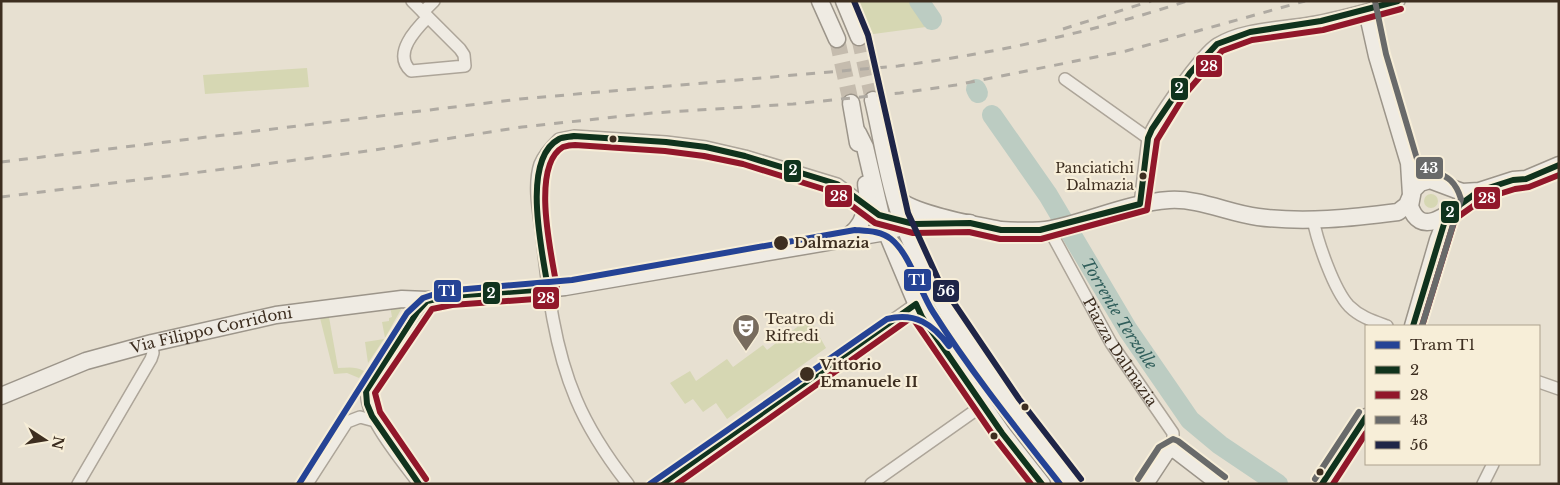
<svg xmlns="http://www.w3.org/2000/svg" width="1560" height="485" viewBox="0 0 1560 485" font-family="'Libre Baskerville',serif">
<rect width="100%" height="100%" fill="#e7e0d1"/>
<path fill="#d6d7b3" d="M854,1h55l17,26 -60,8z
M307,68l2,19 -104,7 -2,-19z
M1424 201a7 7 0 1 1 14 0a7 7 0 1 1-14 0Z
M404,304l-19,34 -3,-16 7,-1v-3l3,-1 -2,-11z
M329,317l9,51c9,0 17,-2 26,3l-5,7 -12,-5 -13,1 -14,-56z
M809,318l17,30 -99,71 -11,-16 -13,9 -10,-13 -8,5 -15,-21 20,-12 6,10 31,-22 6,8 30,-22 4,5z
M384,339l-16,24 -3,-21z"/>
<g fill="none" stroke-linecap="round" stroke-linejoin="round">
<g stroke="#bcccc2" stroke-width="20">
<path d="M919,1l13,19"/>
<path d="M976,89l2,4"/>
<path id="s1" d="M992,115l56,80 80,135 62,90 30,25 58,39"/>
</g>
<path stroke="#c5bcae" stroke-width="16" stroke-dasharray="16 8" stroke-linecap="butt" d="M859,37l14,63
M837,39l14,64"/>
<defs>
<g id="street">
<path d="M412,1l48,48 4,6 1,11 -54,5c-19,-17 5,-42 17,-54"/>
<path d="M423,12l11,-11"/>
<path d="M1065,79l83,59"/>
<path d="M1140,204l8,-66c7,-19 53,-84 69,-94 26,-16 64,-16 93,-21 30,-5 59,-14 89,-22"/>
<path d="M1313,219c4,22 21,71 36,87 11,11 24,15 38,20"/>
<path id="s2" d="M1049,229l62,114 62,90v15"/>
<path d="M1539,382l20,7"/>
<path d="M78,484l73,-125 2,-6 -1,-10"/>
<path d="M307,484l40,-62 13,-5 15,4"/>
<path d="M419,484c-14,-20 -61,-73 -51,-97l53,-81 9,-7"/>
<path d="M628,484c-21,-27 -39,-54 -52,-85 -22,-52 -28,-107 -34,-163 -3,-22 -9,-51 -2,-72 4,-10 12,-18 19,-25l15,-3 92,6 40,5 39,9 92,28 42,31 27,8"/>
<path d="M662,484l272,-193"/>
<path d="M871,484l112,-79"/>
<path d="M1483,484l10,-20"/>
</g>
<g id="secondary">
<path d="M820,1l17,38"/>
<path d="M844,1l15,36"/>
<path d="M1369,20l8,36 32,107 2,32"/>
<path d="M873,100c9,37 15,83 28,118 38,99 108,184 173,266"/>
<path d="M851,103l7,40"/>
<path d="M858,133l7,14 18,77 39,93 80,116 40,51"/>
<path d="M1479,191c-19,11 -56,54 -69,15l3,-16 7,-7 10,-3 32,12 17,-1 34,-11 13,-1 33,-14"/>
<path d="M895,196c15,18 81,29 106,34 17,1 34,2 50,-1 40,-8 77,-26 118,-29 30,-2 59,13 89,17 46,6 94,1 140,-5l9,-7 3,-7"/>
<path d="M844,238c20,-9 26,-34 22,-54"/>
<path d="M1413,326l25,-86 11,-28"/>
<path id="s3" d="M1,396l85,-35 66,-18 124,-28 126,-16 25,1 138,-13 315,-54 34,-9 56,-1"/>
<path d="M1145,484l21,-32 7,-4 47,36"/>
<path d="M1322,484l44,-67"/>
</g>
</defs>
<use href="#street" stroke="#ada599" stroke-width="14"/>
<use href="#secondary" stroke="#9c958a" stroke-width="19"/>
<use href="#street" stroke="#efebe3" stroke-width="11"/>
<use href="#secondary" stroke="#efebe3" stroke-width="16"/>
<path stroke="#afaaa2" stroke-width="1" d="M956,345l21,39"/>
<path stroke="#afaaa2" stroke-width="3" stroke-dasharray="9 9" stroke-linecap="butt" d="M1063,29l88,-28
M1,162l519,-63 378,-33c98,-13 195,-34 289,-65
M1,197l367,-46 154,-24 130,-14 141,-9 107,-11 56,-8 170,-34 179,-50"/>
<defs>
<path id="bus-1" d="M1413,326l34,-112 32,-23 34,-11 13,-1 33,-14
M419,484l-47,-68 -5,-12 -1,-13 51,-79 10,-11 24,-5 97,-7c-5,-35 -28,-129 11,-150 4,-2 11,-2 15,-3l92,6 40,5 39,9 92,28 42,31 35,9 56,-1 31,7h39l100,-26 8,-66 4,-9 38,-56 27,-29 33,-12 71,-11 77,-20
M662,484l254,-180 6,13 80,116 40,51
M1322,484l44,-67"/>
<path id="bus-2" d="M1422,326l33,-107 28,-20 32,-10 14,-2 30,-12
M426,479l-46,-67 -5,-19 57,-84 20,-4 97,-7 6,-4 2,-6c-5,-31 -27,-122 6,-141 3,-1 8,-2 12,-2l90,6 39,5 39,8 90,28 42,31 38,10 56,-1 31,7h41l106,-29 10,-70 29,-47 36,-42 30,-11 71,-10 78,-21
M677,484l235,-167 83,121 36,46
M1333,484l33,-51"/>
<path id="bus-3" d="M1375,1l11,53 31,105c18,19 35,10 44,40l-39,127
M1138,479l21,-32 14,-8 5,2 47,36
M1315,479l44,-67"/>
<path id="bus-4" d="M854,1l14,34 40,178 31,68 80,118 62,80"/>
</defs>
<use href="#bus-1" stroke="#f7eed8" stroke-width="10"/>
<use href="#bus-2" stroke="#f7eed8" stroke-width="10"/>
<use href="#bus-3" stroke="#f7eed8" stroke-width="10"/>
<use href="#bus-4" stroke="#f7eed8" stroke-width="10"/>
<use href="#bus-1" stroke="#10331d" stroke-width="6"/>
<use href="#bus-2" stroke="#91172a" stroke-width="6"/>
<use href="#bus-3" stroke="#696a6a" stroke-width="6"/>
<use href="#bus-4" stroke="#1f2547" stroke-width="6"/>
<defs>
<path id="tram-1" d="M299,484l108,-171 16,-15 21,-7 128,-11 283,-50c13,1 26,1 36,9 19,15 29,53 42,73 38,60 83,116 127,172
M650,484l237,-165c28,-7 46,5 62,27"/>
</defs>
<use href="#tram-1" stroke="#f7eed8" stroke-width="10"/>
<use href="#tram-1" stroke="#254395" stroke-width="6"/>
</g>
<defs>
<symbol id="theatre-pin" viewBox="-11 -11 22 30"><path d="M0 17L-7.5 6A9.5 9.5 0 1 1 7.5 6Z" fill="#786c5e" stroke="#f7eed8"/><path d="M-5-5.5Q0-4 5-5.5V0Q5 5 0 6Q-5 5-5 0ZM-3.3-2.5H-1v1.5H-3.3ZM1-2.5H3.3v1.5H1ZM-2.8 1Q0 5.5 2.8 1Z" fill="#fff"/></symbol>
</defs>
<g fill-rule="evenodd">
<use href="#theatre-pin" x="730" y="312" width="32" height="43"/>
</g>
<g fill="#3d2e20" stroke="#f7eed8" stroke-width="2">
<circle cx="613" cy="139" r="4.5"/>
<circle cx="1143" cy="176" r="4.5"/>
<circle cx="781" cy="243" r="8"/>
<circle cx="807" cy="374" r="8"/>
<circle cx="1025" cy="407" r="4.5"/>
<circle cx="994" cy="436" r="4.5"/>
<circle cx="1320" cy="472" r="4.5"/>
</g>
<g text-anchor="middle" stroke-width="4.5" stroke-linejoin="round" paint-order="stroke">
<g font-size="14" fill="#3d2e20" stroke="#f7eed8" text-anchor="end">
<text x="1134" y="173">Panciatichi<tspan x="1134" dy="17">Dalmazia</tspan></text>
</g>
<g font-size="15" font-weight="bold" fill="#3d2e20" stroke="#f7eed8" text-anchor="start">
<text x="794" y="248">Dalmazia</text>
<text x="820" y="370">Vittorio<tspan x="820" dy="17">Emanuele II</tspan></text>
</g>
<g font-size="15" fill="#3d2e20" stroke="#f7eed8" text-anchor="start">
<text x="765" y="324">Teatro di<tspan x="765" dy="17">Rifredi</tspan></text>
</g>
<g font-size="15" fill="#3d2e20" stroke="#f7eed8">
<text dy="5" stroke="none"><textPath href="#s3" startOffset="221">Via Filippo Corridoni</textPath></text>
<text dy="5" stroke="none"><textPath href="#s2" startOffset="142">Piazza Dalmazia</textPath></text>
</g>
<g font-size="16" font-style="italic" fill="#2f5d5a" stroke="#f7eed8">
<text dy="6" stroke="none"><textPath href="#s1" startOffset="236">Torrente Terzolle</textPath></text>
</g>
</g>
<g stroke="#f7eed8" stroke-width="2">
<rect x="1195" y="54" width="28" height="24" rx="5" fill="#91172a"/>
<rect x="1170" y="77" width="19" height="24" rx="5" fill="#10331d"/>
<rect x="1415" y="156" width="29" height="24" rx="5" fill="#696a6a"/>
<rect x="783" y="159" width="19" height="24" rx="5" fill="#10331d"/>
<rect x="824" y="184" width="29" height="24" rx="5" fill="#91172a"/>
<rect x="1473" y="186" width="28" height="24" rx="5" fill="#91172a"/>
<rect x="1440" y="200" width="20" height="24" rx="5" fill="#10331d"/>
<rect x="903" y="268" width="29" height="24" rx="5" fill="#254395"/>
<rect x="433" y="279" width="29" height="24" rx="5" fill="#254395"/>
<rect x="932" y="279" width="28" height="24" rx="5" fill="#1f2547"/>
<rect x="482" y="281" width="19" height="24" rx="5" fill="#10331d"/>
<rect x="532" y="286" width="28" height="24" rx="5" fill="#91172a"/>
</g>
<g font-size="14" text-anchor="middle" font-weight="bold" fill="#fff">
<text x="1209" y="71">28</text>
<text x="1179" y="93">2</text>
<text x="1429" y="173">43</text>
<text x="793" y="175">2</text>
<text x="839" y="201">28</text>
<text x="1487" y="203">28</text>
<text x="1450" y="217">2</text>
<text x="917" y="285">T1</text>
<text x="447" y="296">T1</text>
<text x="946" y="296">56</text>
<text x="491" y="298">2</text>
<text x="546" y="303">28</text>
</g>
<rect width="1560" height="485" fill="none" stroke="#3d2e20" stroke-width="5"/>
<rect x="1365" y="325" width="175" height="140" fill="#f7eed8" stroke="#ada18e"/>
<rect x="1375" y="341" width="25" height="8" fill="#254395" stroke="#ada18e"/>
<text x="1410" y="350" font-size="15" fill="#3d2e20">Tram T1</text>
<rect x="1375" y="366" width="25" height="8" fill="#10331d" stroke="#ada18e"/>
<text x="1410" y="375" font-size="15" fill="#3d2e20">2</text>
<rect x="1375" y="391" width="25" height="8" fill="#91172a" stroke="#ada18e"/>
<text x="1410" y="400" font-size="15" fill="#3d2e20">28</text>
<rect x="1375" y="416" width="25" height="8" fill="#696a6a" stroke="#ada18e"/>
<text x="1410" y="425" font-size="15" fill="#3d2e20">43</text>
<rect x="1375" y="441" width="25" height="8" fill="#1f2547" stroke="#ada18e"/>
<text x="1410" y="450" font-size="15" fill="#3d2e20">56</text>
<g transform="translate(45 440) rotate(102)" stroke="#f7eed8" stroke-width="4" paint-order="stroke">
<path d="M0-4L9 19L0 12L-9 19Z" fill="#3d2e20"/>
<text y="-8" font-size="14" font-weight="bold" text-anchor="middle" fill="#3d2e20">N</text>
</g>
</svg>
